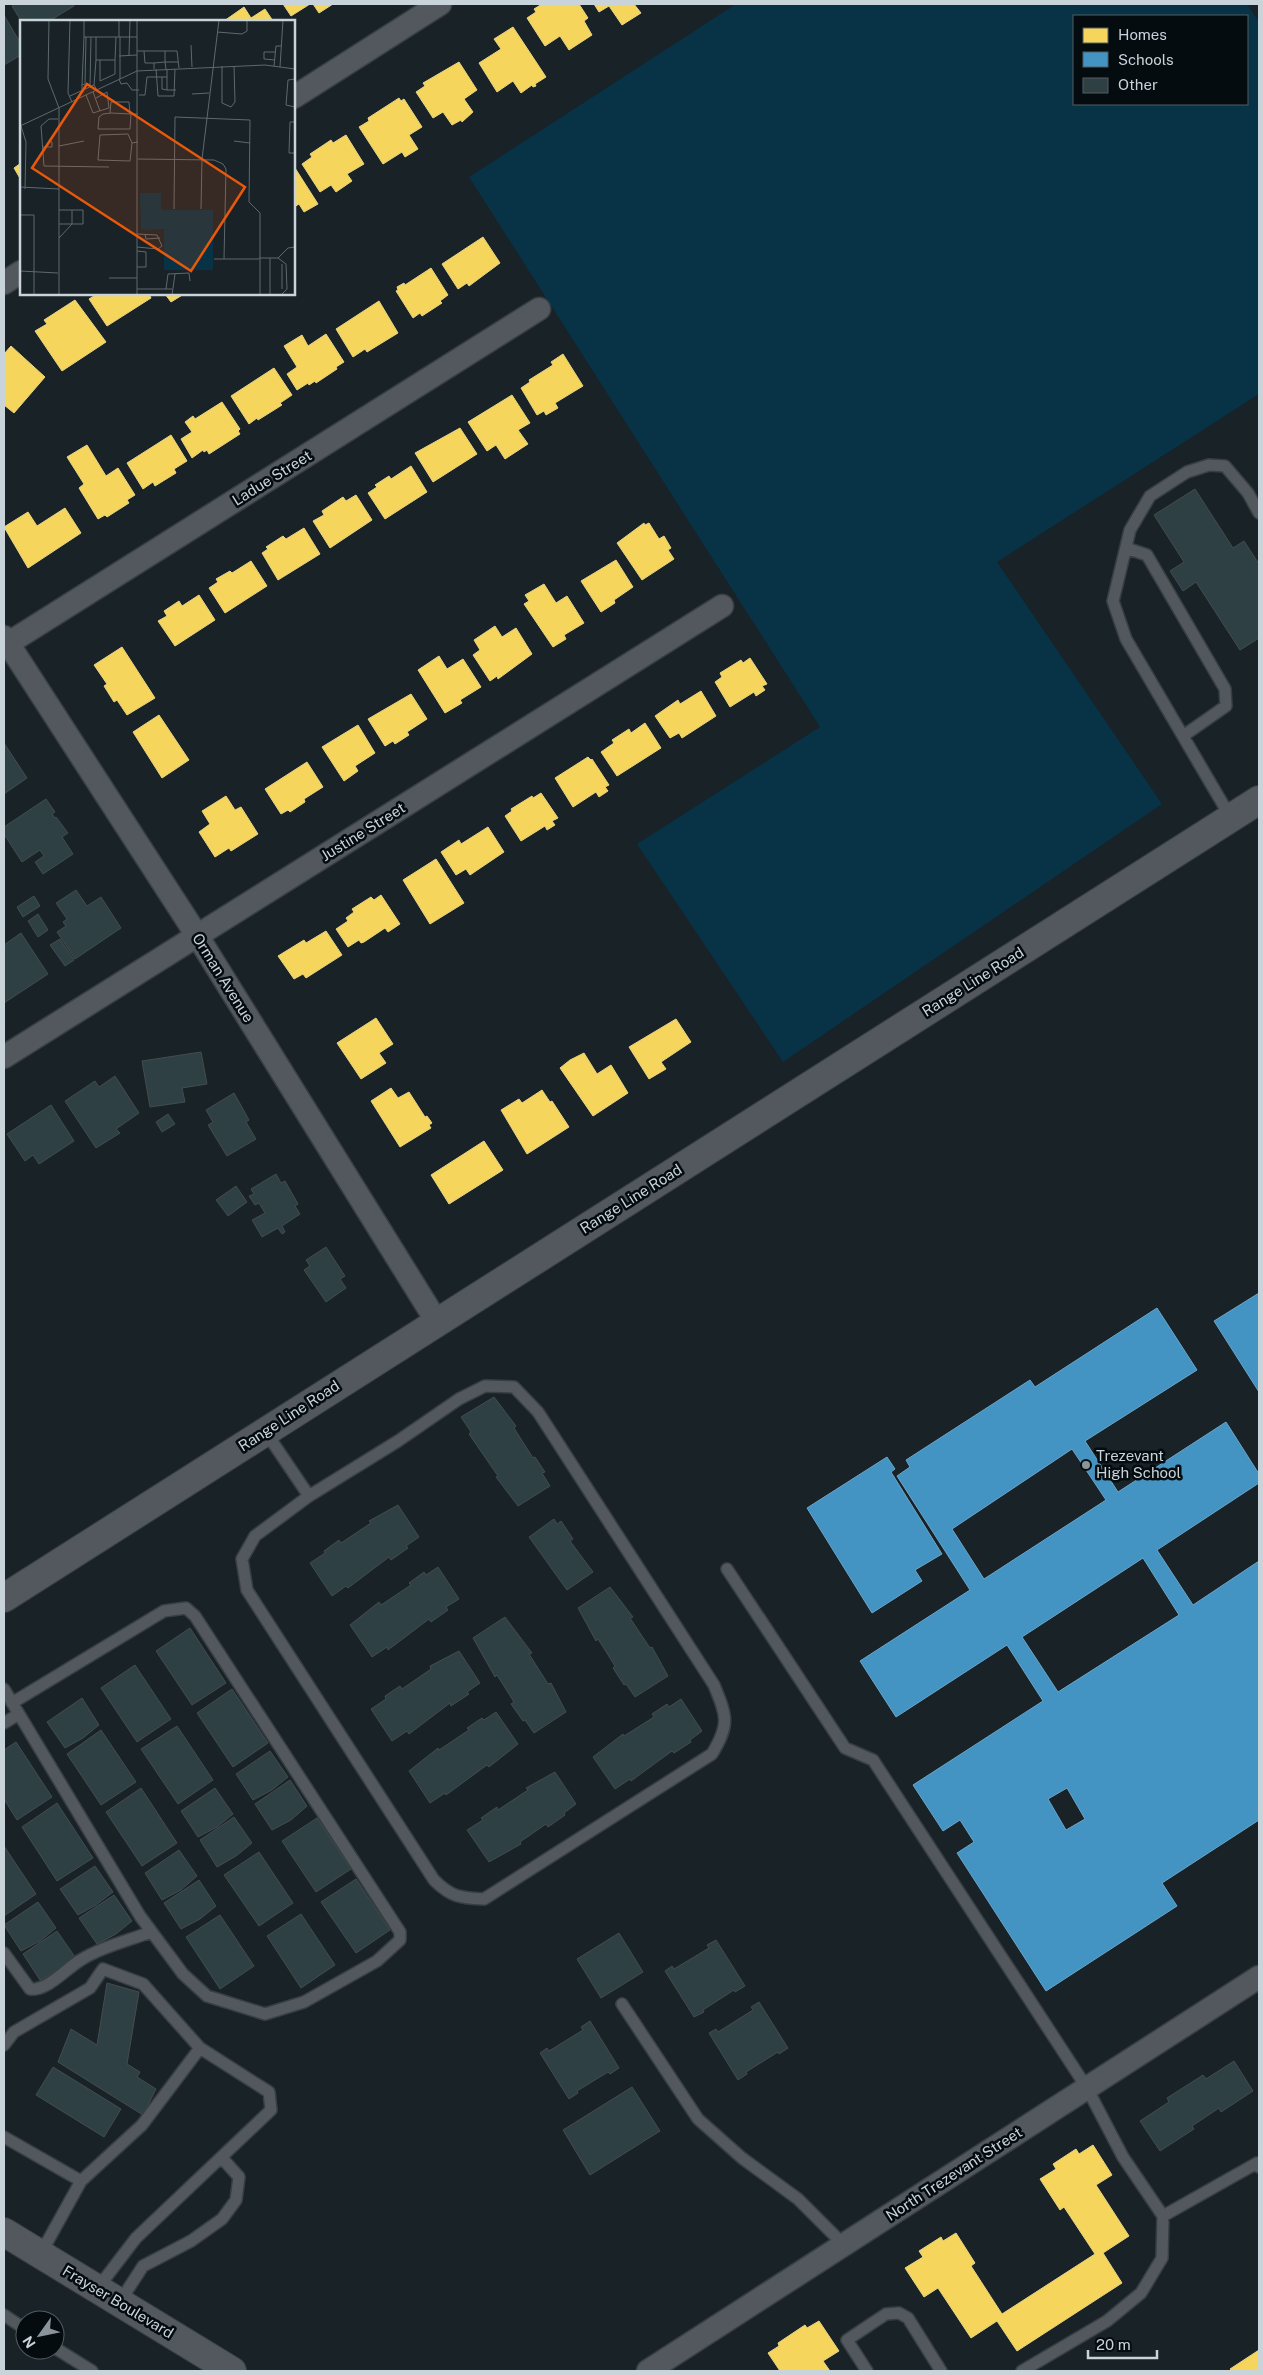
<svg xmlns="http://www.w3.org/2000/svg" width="1263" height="2375" viewBox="0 0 1263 2375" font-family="'Public Sans',sans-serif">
<rect width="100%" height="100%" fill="#182227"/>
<path fill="#083245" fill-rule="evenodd" d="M736,4h511l12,18v372l-262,168 165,242 -379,258 -146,-218 183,-117 -351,-550zM1074,16h173v88h-173z"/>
<path fill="#f6d55c" stroke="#e8d482" d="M283,4h27l-19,12z
M313,4h20l-14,9z
M542,4h37l9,14 -4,3 8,14 -23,15 -9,-14 -15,10 -18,-28 9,-6 -2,-3z
M594,4h40l7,9 -19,12 -13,-19 -10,6z
M244,7l7,11 14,-9 8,12h-49z
M513,27l33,50 -11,7 1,2 -3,1 -1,-2 -11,8 -8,-12 -16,11 -18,-29 22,-14 -7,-10z
M459,62l18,28 -13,9 9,13 -11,10 -1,-2 -9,5 -9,-13 -10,6 -17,-26 9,-6 -2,-3z
M399,98l2,3 3,-2 18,28 -13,8 9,14 -13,8 -3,-5 -19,12 -24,-37 10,-6 -1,-3z
M346,135l18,29 -17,10 5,7 -16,11 -5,-7 -11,7 -18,-28 10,-7 -2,-3 21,-14 2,3z
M21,163v17l-7,-12z
M295,168l23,36 -14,8 -5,-8 -5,3z
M483,237l17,26 -31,23 -2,-3 -9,6 -16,-25z
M431,268l17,27 -8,6 2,2 -20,13 -2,-3 -7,5 -17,-27 2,-1 -1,-3 7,-4 1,2z
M97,294h52l2,4 -44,28 -18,-27z
M165,294h19l-13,8z
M75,300l31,42 -44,29 -27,-40 12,-7 -3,-4z
M379,301l19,32 -31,19 -2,-3 -12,8 -17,-28z
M326,334l18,28 -8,5 1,2 -21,14 -1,-2 -6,4 -1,-2 -11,7 -10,-16 10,-7 -13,-21 18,-11 6,11z
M11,346l34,31 -31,36 -10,-8v-51z
M563,354l20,32 -28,17 3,5 -12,7 -2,-4 -7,4 -16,-27 9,-6 -1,-2 24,-15 -2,-3z
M274,368l18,27 -12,8 2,2 -24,15 -1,-2 -8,6 -18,-28z
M512,395l18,28 -12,7 10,14 -23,15 -9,-14 -9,6 -19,-29z
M222,402l18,27 -2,2 2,3 -31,20 -2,-4 -3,2 -1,-2 -11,8 -11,-19 11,-7 -7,-10 8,-6 2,3z
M460,428l17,26 -44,28 -18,-29z
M171,435l16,26 -13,8 2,4 -21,13 -2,-4 -10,7 -16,-26z
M87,445l19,31 12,-8 17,27 -8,5 2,3 -22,14 -2,-2 -7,4 -19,-31 5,-4 -17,-27z
M411,466l16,26 -42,27 -17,-26 9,-6 -2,-2 14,-9 2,3z
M356,495l16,25 -42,28 -17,-27 11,-6 -2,-4 21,-14 3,4z
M65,508l16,25 -53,35 -24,-41 24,-15 9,14z
M644,523l1,2 4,-2 10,16 5,-3 7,12 -3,2 6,9 -32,21 -25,-37z
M304,528l16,26 -42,26 -16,-27 6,-4 -2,-2 17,-11 3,3z
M616,560l17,27 -19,13 1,3 -14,9 -20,-31z
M251,561l16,25 -42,27 -16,-25 9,-6 -2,-3 14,-8 2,2z
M544,584l12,19 11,-7 17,27 -20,12 2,4 -13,8 -29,-43 5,-3 -4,-6z
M199,595l16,25 -40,26 -17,-25 9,-5 -3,-5 15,-10 3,5z
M495,626l7,11 14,-9 16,26 -34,25 -1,-3 -7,5 -17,-26 7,-5 -6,-10z
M122,647l33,51 -28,17 -10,-15 -3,2 -10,-16 3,-2 -13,-19z
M439,656l8,13 16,-10 18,28 -21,13 2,3 -17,10 -27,-43z
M750,658l17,26 -5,2 3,4 -9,6 -2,-4 -24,15 -15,-25 7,-5 -2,-4 21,-13 2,3z
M701,691l15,25 -34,22 -3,-5 -9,5 -15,-22 23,-16 2,4z
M411,694l16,25 -20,13 2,3 -14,9 -2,-3 -8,5 -17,-27z
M159,715l30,45 -27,18 -29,-46z
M645,723l16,25 -44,28 -16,-24 13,-9 -2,-3 17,-11 2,4z
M358,725l17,28 -20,13 3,5 -14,10 -22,-34z
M588,757l3,3 1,-1 17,26 -4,2 3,4 -9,6 -3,-5 -23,15 -18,-29z
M307,762l16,25 -19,12 1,3 -15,10 -2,-2 -7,4 -16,-25z
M541,793l17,25 -6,3 3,4 -8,5 -2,-4 -24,15 -16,-25 7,-5 -1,-2 21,-13 1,2z
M226,796l9,14 6,-3 17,27 -27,17 -2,-3 -14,9 -16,-25 11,-8 -8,-13z
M488,827l16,25 -34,23 -4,-6 -10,6 -15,-23 18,-12 2,4z
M436,859l28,44 -34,21 -27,-44z
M381,895l19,29 -12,8 -3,-4 -21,14 -3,1 -2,-3 -11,7 -12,-18 12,-8 -2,-3 8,-6 -2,-3 19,-12 3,3z
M326,931l16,24 -36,23 -3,-4 -9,5 -16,-23 26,-16 2,3z
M376,1018l17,26 -14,9 7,10 -25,16 -24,-36z
M676,1019l15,23 -30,20 5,7 -17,10 -20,-32z
M584,1053l13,21 14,-9 17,28 -35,23 -33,-48 10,-8z
M391,1088l7,10 11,-6 16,25 2,-1 5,7 -3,2 2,3 -31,19 -29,-46z
M542,1090l8,12 2,-1 17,26 -42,27 -26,-44 18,-11 3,4z
M484,1141l19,29 -54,34 -18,-29z
M1093,2145l19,30 -16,10 33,51 -26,17 19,30 -105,68 -20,-30 -26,17 -33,-50 -14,9 -19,-29 18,-11 -4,-6 22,-14 2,4 13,-8 19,30 -4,3 31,48 93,-60 -31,-47 -4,3 -20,-31 16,-10 -3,-5 23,-15 3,5z
M819,2321l20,30 -16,10 7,10h-50l-12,-18 11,-7 -1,-3 27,-18 2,3z
M1259,2350v21h-27l-2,-2z"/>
<path fill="#4393c3" stroke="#6ba6ca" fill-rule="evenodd" d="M1259,1293v99l-45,-71z
M1157,1308l40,62 -112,71 33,51 108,-70 33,52v9l-102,67 36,55 66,-44v259l-97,63 15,23 -131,85 -89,-138 17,-11 -14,-22 -17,11 -30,-46 130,-84 -36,-56 -111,72 -36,-56 110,-71 -73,-114 13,-9 -4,-7 124,-80 5,7zM1072,1449l34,51 -122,79 -32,-50zM1143,1558l36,57 -121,77 -36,-55zM1067,1788l18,31 -19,11 -18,-31z
M887,1457l8,12 -4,3 51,82 -27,16 7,11 -50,32 -65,-105z"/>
<path fill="#2f4044" stroke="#434c4f" d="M15,4h58l1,2 -25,15h-28l-9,-15z
M4,15l17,29v11l-17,10z
M1195,489l38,59 11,-7 15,23v74l-19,12 -44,-68 -13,9 -13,-20 14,-9 -30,-47z
M4,743l23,35 -23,16z
M46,799l9,13 -3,2 3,4 1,-1 12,16 -6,4 11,17 -30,20 -8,-12 9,-6 -4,-6 -18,12 -18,-28v-7z
M76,890l11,16 14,-9 20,31 -46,31 -18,-27 9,-6 -3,-4 4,-3 -11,-16z
M34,896l6,10 -17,11 -6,-10z
M38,914l10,16 -10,7 -10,-16z
M21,933l27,41 -44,29v-58z
M60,939l14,21 -9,6 -15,-21z
M201,1052l6,32 -25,4 3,14 -35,5 -8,-46z
M115,1076l24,37 -23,16 4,4 -24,15 -31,-47 30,-20 4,6z
M234,1093l15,27 -3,2 10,17 -29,17 -19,-31 5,-3 -7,-12z
M51,1105l23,36 -35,23 -6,-9 -8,6 -18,-27z
M168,1114l7,10 -13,8 -6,-10z
M276,1174l5,9 4,-2 13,23 -3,2 5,8 -18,12 3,6 -3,2 -4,-6 -16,9 -10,-17 13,-7 -6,-10 -4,2 -6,-9 5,-2 -3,-5z
M236,1186l11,16 -19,14 -12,-16z
M326,1247l19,29 -5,3 6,9 -20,14 -22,-32 6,-4 -4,-6z
M494,1397l22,29 -2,2 19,30 2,-1 10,15 -3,1 8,13 -32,20 -22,-29 2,-1 -29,-42 2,-2 -10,-15z
M398,1505l21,32 -13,9 2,2 -17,12 -2,-3 -41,31 -2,-2 -14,10 -22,-33 15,-10 -1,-2 15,-11 2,3 30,-20 -2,-2z
M554,1519l3,5 4,-3 12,18 -3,2 23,31 -26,18 -38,-53z
M438,1567l21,32 -13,8 2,3 -17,12 -2,-3 -41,31 -1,-3 -15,10 -22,-32 29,-23 2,3 30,-20 -2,-2 15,-11 2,3z
M610,1587l23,30 -3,1 20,30 2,-1 16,29 -33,21 -9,-13 -2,1 -11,-17 2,-2 -17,-27 -2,2 -18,-33z
M505,1617l27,36 -3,1 19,30 3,-1 15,29 -32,21 -9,-13 -2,1 -12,-17 3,-2 -17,-27 -2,2 -22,-39z
M190,1628l36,55 -34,22 -36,-54z
M459,1651l21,32 -13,9 2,2 -18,12 -1,-3 -41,31 -2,-3 -15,10 -21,-32 15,-10 -1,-3 15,-10 2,3 29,-20 -1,-3z
M135,1665l36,54 -34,23 -36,-54z
M232,1689l36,54 -35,24 -36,-54z
M82,1698l17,27 -16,13 -18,10 -18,-26z
M681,1699l21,32 -12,9 1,2 -17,11 -2,-2 -41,30 -1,-2 -15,10 -22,-32 30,-23 1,2 30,-19 -2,-3 15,-10 2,3z
M496,1712l22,32 -29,23 -2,-2 -41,30 -1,-2 -15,10 -21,-32 29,-23 1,2 30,-20 -2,-2 15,-10 2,2z
M177,1726l36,54 -35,24 -37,-55z
M101,1730l35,52 -35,23 -34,-51z
M16,1742l36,55 -35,23 -13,-21v-49z
M270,1751l18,26 -16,13 -19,10 -17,-26z
M555,1772l21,32 -12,9 1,2 -17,12 -2,-3 -26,18 1,2 -32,18 -22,-32 16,-10 -2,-2 16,-11 1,3 30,-20 -2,-2z
M290,1780l17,26 -16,14 -19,10 -17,-26z
M141,1788l36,55 -35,23 -36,-54z
M215,1788l18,26 -16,13 -19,10 -17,-26z
M57,1803l36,55 -36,23 -35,-54z
M234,1817l18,26 -16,13 -19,11 -17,-27z
M317,1818l34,51 -35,23 -34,-51z
M4,1846l32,48 -32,22z
M179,1850l18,26 -16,14 -19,10 -17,-27z
M259,1852l34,51 -34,23 -35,-51z
M95,1866l18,26 -17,13 -18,10 -18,-26z
M356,1879l34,51 -34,23 -35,-51z
M199,1880l17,26 -16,13 -19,10 -17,-26z
M114,1895l18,26 -16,13 -19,10 -18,-26z
M38,1902l18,26 -16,13 -19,10 -17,-26z
M301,1914l34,51 -34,23 -34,-52z
M220,1915l34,51 -34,23 -34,-52z
M57,1931l18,26 -16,14 -19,9 -17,-26z
M619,1933l24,39 -42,26 -24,-39z
M716,1940l29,46 -10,6 -1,-2 -31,20 1,2 -10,5 -29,-46 7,-5 2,3 35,-21 -2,-3z
M107,1983l32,9 -12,72 13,8 -3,5 19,12 -13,26 -85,-53 13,-33 26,16z
M759,2002l29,46 -9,6 -1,-2 -32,20 1,2 -9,6 -29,-47 7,-4 2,3 35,-22 -2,-3z
M590,2021l29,47 -9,6 -2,-2 -31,19 1,2 -9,6 -29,-46 7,-5 2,3 34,-21 -2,-3z
M1234,2061l19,30 -32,21 -2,-4 -27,18 2,3 -34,22 -20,-30 29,-19 -2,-4 36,-23 3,4z
M53,2067l68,42 -17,28 -68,-42z
M632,2087l28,44 -70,44 -27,-45z"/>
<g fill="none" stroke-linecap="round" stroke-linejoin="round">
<defs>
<path id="service" d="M1126,548l21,7 78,134 1,17 -43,30
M1231,818l-105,-179 -13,-38 17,-71 20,-34 37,-24 22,-7 16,1 23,27 11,20
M265,1431l44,65 -54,40 -13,23 5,31 187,290c17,17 26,18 50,19l228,-145c18,-30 15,-37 2,-69l-176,-273 -24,-25 -29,-1 -26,13 -61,42 -89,55
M727,1569l118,179 28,12 214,328 36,69 40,59 -1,42 -21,35 -34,28 -85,50
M4,1689l136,227 43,58 24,22 58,18 39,-12 73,-41 23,-21v-8l-205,-316 -9,-8 -22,3 -152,92
M4,1723l15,-9
M4,1953l26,36c17,2 35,-19 49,-28 22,-14 48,-20 72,-29
M622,2004l76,115 44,39 56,41 46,46
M4,2045l10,-13 76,-44 13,-19 40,15 57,64 69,44 2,18 -135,128 -39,51
M4,2137l77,44
M1163,2216l94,-53 2,4
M40,2255l41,-74 61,-56 58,-77
M119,2303l24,-37 48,-25 31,-22 14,-19 3,-23 -17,-19
M4,2315l21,14
M55,2348l37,23
M867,2371l-20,-31 39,-26 13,-1 9,5 33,53"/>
<path id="minor" d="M294,97l146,-93
M4,283l17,-11
M4,637l194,300 239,385
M4,646l535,-337
M4,1057l718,-451
M648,2371l611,-394"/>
<path id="secondary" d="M4,1598l1255,-798
M4,2232l228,139"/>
</defs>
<use href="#service" stroke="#383f43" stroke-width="14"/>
<use href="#minor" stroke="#383f43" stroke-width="25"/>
<use href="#secondary" stroke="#383f43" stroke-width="30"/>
<use href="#service" stroke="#52585d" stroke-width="11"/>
<use href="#minor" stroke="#52585d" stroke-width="22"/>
<use href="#secondary" stroke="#52585d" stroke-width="28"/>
</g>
<circle fill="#8a959b" stroke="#050c10" stroke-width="2" cx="1086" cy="1465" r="5"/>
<g text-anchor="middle" stroke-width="5" stroke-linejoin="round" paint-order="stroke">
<g font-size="15" fill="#c8d3da" stroke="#050c10">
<text transform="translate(272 478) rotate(-32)" y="5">Ladue Street</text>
<text transform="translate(363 832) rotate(-32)" y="5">Justine Street</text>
<text transform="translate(223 978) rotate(58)" y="5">Orman Avenue</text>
<text transform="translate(973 982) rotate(-32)" y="5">Range Line Road</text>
<text transform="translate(631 1199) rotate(-32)" y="5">Range Line Road</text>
<text transform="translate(289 1416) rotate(-33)" y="5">Range Line Road</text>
<text transform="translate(954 2174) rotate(-33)" y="5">North Trezevant Street</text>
<text transform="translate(118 2302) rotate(31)" y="5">Frayser Boulevard</text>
</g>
<g font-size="15" fill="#c8d3da" stroke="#050c10" text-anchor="start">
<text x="1096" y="1461">Trezevant<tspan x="1096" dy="17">High School</tspan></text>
</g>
</g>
<g transform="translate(20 20)">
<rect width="275" height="275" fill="#182227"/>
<path d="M120,173h21v17h52v60h-49v-41l-23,1z" fill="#083245"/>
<path fill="none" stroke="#5e696f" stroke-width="1" d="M29,0l-1,59 11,29v187M50,0l-2,73 4,9M64,0v17h53M197,12l25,2 5,-3v-11M99,17v-17M171,25l1,22M117,31h28v11l-11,1v6M124,31l1,12h9M145,31h12l2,17M109,35l1,-35M99,36l18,-1M76,40v-23M95,40l1,-23M255,40l-11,-1v-7h11M202,46v37l9,4 4,-5 -1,-36M254,46l2,-20h5M260,47l3,-47M136,49l2,27h16l1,-27M146,49l-1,-7h13M147,49v21h9M142,57v12l5,1M99,59l2,5 6,-1 5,7h7M100,59v-42M275,59l-7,1 -2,25 9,2M62,65l2,-48M74,65l2,-25h19v14l-15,7v-21M70,67l1,-50M62,71v-6l3,-1 1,-47M73,72l7,19M172,74l17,-1M66,75l7,18 16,-5 -2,-16 -11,6M119,75h6l2,-18h20M50,76l24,-11 3,5M90,93l1,-11h18l1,12M111,94l-1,15h-32l1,-12 4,-3 8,-1 20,1h7M38,99h-9l-8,7 3,40 65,1M275,102h-5l-1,31h6M0,103l6,19 -1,47M0,106l117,-55 128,-6 30,4M214,121l16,2M112,123l-2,18 -32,-1 2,-25 28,-1 4,9 6,-1M39,126l25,-5M23,127h9v-5h-4M118,139l76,1 9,4 3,5 -2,90M0,167l39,2M154,189l1,-92 75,3 -1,82 11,11v82M181,189l1,-50 17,-139M39,190h24v14h-24M0,195h14v80M125,214l1,5 14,-1M39,218l13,-14v-14M117,227l21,2 4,-3 -5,-11 -20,-1M239,238h19l8,6 1,25 -6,6M258,238l10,-10 7,-1M194,239h45M117,247h9v-15l-9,-1M0,251l38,2M89,258h28M117,269h35M146,269l2,-15 21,-1 1,8M262,269v-25M117,275v-275M152,275l3,-21M250,275v-37"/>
<path fill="#e8590c" fill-opacity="0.15" stroke="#e8590c" stroke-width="2.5" d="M67,64l158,103 -54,84 -159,-103z"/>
<rect width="275" height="275" fill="none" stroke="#c8d3da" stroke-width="2.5"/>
</g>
<rect width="1263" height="2375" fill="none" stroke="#c8d3da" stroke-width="10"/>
<rect x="1073" y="15" width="175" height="90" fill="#050c10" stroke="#535c61"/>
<rect x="1083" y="28" width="25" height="15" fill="#f6d55c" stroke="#535c61"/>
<text x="1118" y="40" font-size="15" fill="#c8d3da">Homes</text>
<rect x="1083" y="52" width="25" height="15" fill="#4393c3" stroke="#535c61"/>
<text x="1118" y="65" font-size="15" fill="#c8d3da">Schools</text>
<rect x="1083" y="78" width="25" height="15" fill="#2f4044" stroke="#535c61"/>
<text x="1118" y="90" font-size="15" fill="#c8d3da">Other</text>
<g transform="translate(40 2335) rotate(237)"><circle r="24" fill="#050c10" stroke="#535c61"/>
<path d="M0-4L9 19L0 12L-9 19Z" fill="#8a959b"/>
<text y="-8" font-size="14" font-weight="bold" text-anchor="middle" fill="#c8d3da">N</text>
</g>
<path d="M1088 2350v8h69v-8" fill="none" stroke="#c8d3da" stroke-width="2.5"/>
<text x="1096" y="2350" font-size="15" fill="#c8d3da" stroke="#050c10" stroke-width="4" paint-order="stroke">20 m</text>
</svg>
